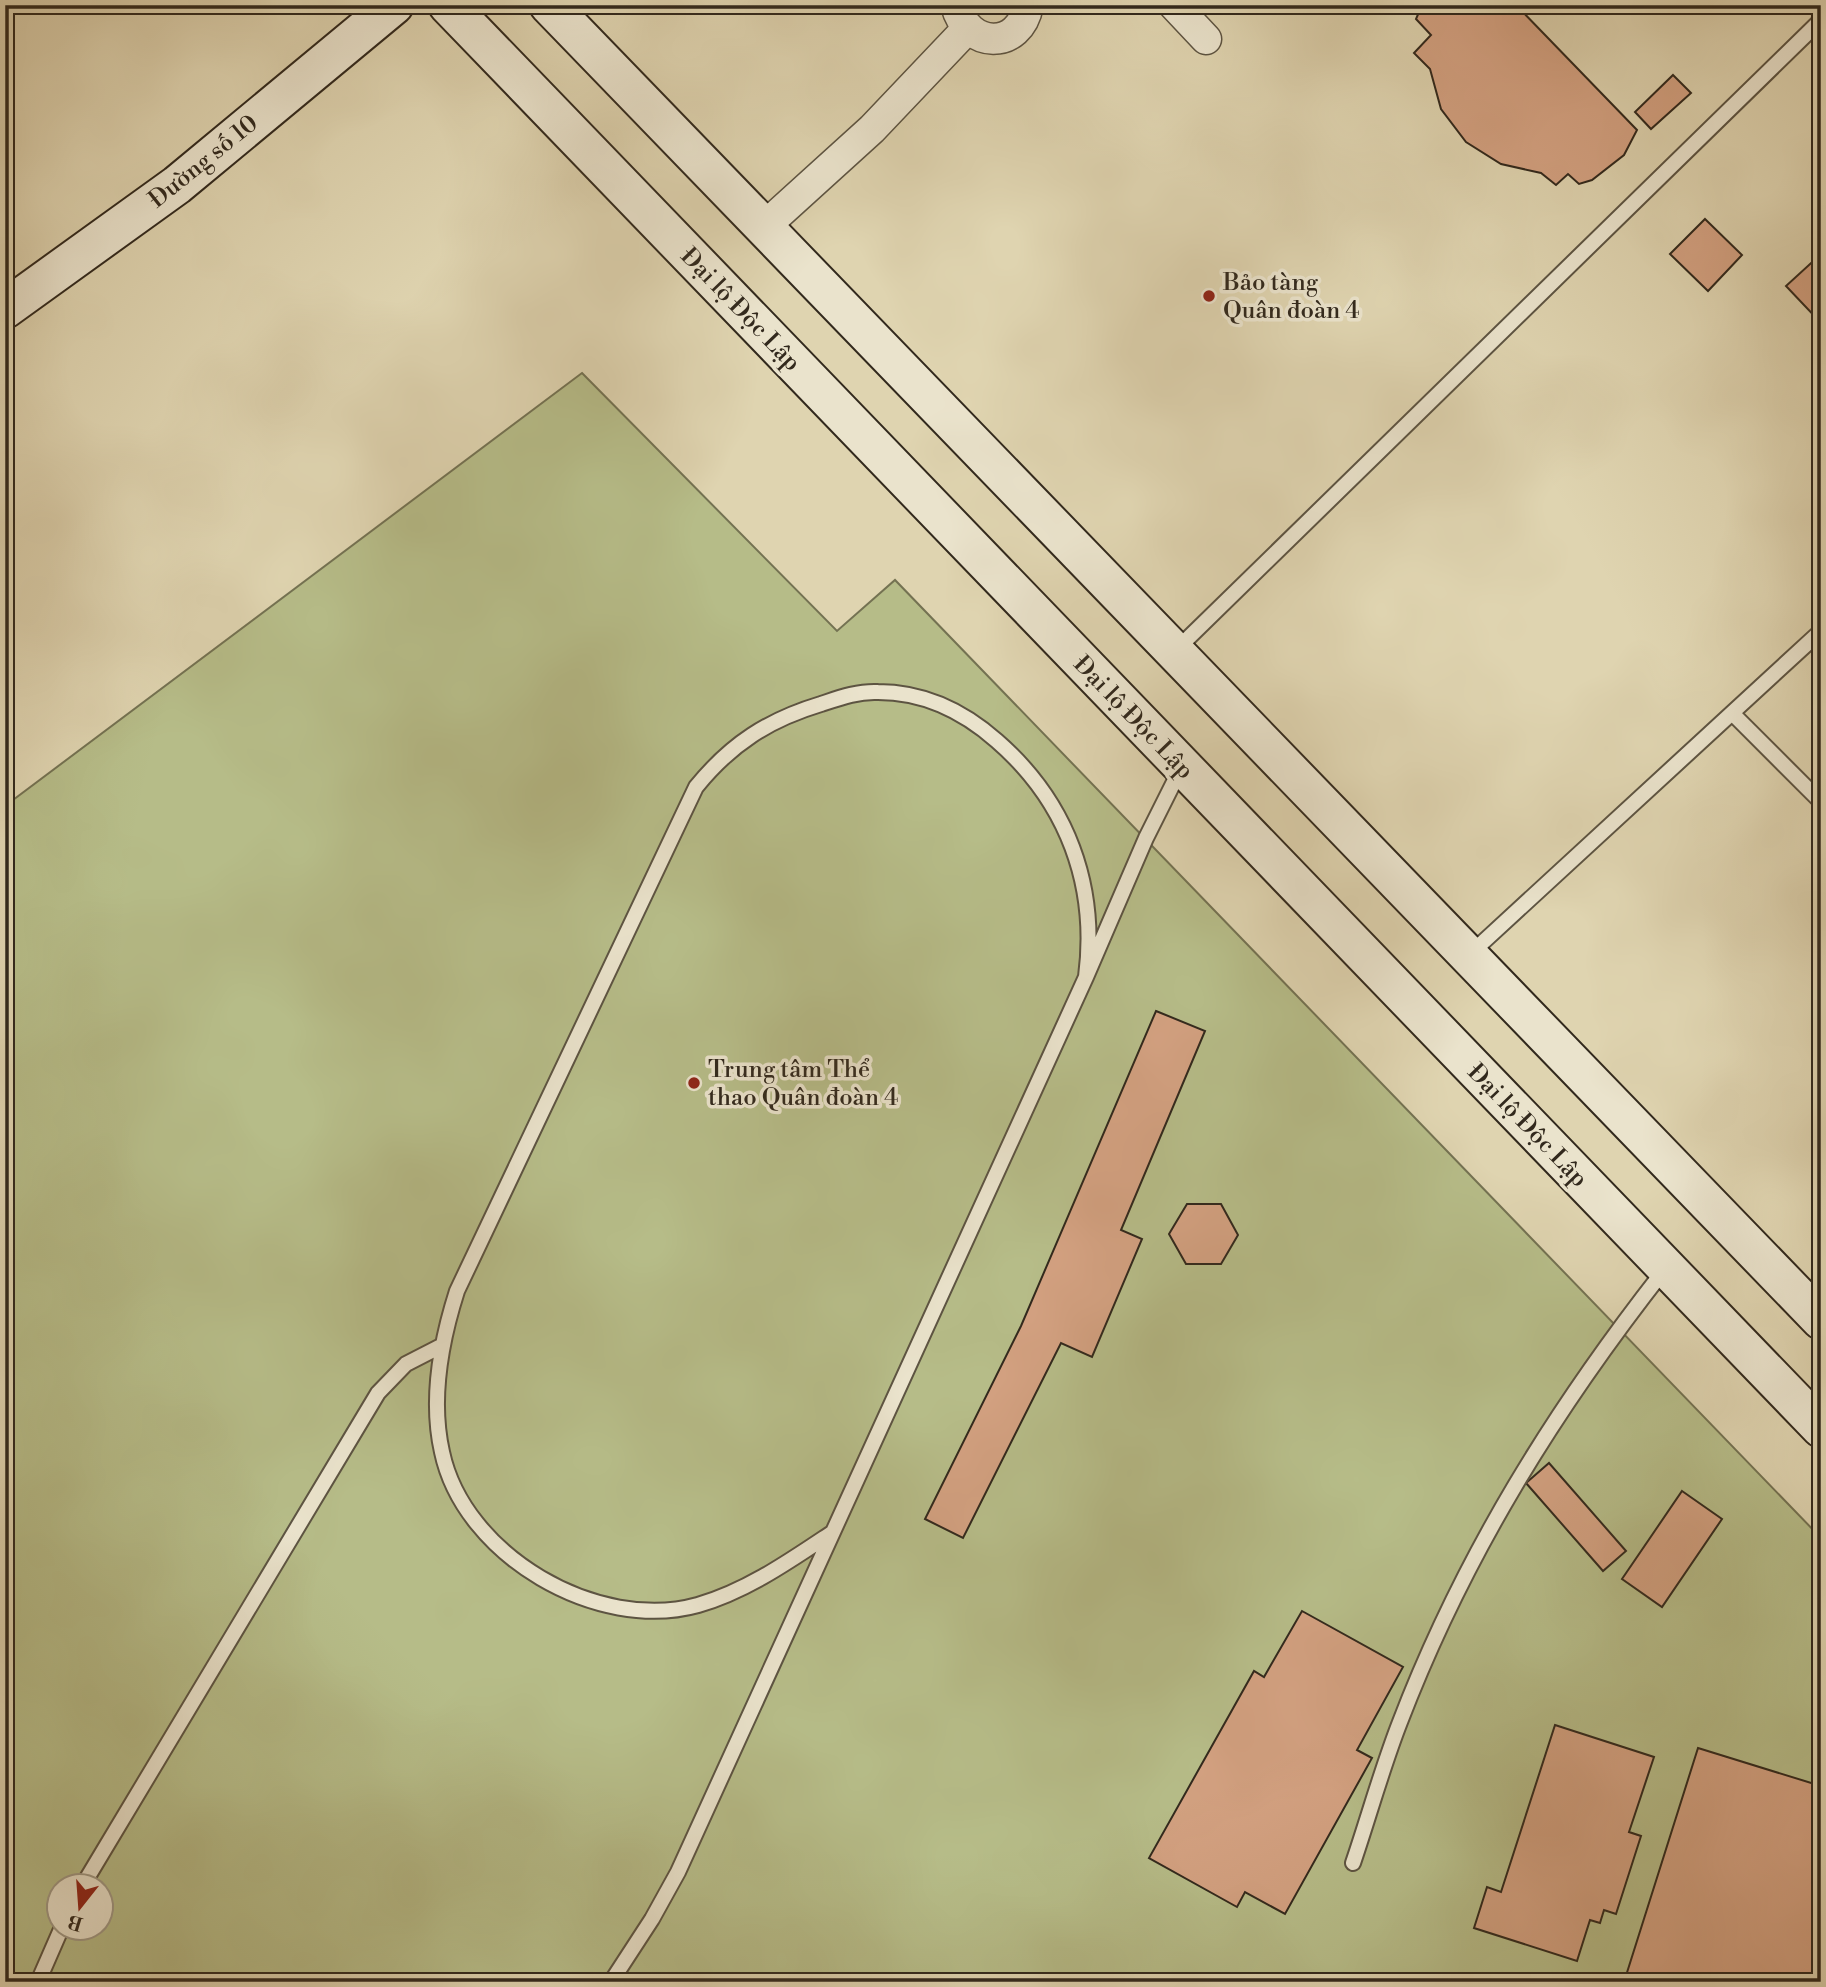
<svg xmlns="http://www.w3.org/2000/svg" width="1826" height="1987" viewBox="0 0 1826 1987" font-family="'Libre Bodoni',serif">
<rect width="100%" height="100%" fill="#dfd4b0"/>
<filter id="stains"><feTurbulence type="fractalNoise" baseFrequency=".00286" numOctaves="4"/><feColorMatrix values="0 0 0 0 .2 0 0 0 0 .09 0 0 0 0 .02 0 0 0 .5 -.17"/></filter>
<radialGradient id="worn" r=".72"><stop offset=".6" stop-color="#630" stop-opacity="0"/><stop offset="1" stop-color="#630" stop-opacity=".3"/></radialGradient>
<path fill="#b6bc88" stroke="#747252" stroke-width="2" fill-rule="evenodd" d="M582,373l255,258 58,-51 926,958v444h-1816v-1176zM60,1885h42v42h-42z"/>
<path fill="#d3a181" stroke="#32291d" stroke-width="2" d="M1422,5h94l121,125 -13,25 -32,25 -13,4 -11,-10 -12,11 -15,-12 -40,-9 -35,-22 -25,-33 -11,-40 -16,-16 17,-18 -15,-16z
M1673,75l18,18 -40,36 -16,-17z
M1705,219l37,36 -34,36 -38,-37z
M1821,254v69l-35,-37z
M1156,1011l49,20 -84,199 21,9 -50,118 -31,-14 -98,195 -38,-19 96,-193z
M1187,1204h34l17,31 -17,29h-35l-17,-30z
M1549,1463l77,88 -23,20 -77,-88z
M1682,1491l40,28 -60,88 -40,-28z
M1302,1611l101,56 -46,83 15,8 -87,156 -40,-22 -8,15 -88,-49 105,-187 10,6z
M1555,1725l99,32 -25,75 12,4 -25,78 -12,-4 -4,13 -10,-3 -13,41 -103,-33 13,-41 14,5z
M1698,1748l123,38v196h-197z"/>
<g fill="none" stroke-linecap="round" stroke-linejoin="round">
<defs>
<path id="lane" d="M1176,650l645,-630
M1732,713l89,89
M1469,955l352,-324
M833,1532c-42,28 -86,59 -135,73 -100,28 -234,-49 -256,-153 -12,-53 -1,-111 15,-161l239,-504c35,-43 72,-67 125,-83 18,-6 37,-13 57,-12 46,0 84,18 119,49 70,61 101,144 89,236
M1353,1863c16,-47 29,-95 47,-141 64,-167 155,-313 265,-453
M83,1885l295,-492 28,-29 37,-19
M38,1982l24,-55
M611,1982l41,-63 26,-47 408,-895 60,-139 35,-70"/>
<path id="street" d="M956,5c11,44 64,46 72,0
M1174,5l32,34
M764,227l108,-98 95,-100"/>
<path id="secondary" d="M448,5l1373,1423
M549,5l1272,1315
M5,309l172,-124 217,-180"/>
</defs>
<use href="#lane" stroke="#5d5442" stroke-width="18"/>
<use href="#street" stroke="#5d5442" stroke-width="33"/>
<use href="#secondary" stroke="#32291d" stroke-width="42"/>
<use href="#lane" stroke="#eae3cc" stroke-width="14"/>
<use href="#street" stroke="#eae3cc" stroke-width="30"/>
<use href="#secondary" stroke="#eae3cc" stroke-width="38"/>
</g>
<g fill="#8f2418" stroke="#eae3cc" stroke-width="2.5">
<circle cx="1209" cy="296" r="7"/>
<circle cx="694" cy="1083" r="7"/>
</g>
<g text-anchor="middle" stroke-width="7" stroke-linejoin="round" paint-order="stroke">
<g font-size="24" fill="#32291d" stroke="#eae3cc">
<text transform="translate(203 161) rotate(-39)" y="8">Đường số 10</text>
<text transform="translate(741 309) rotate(46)" y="8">Đại lộ Độc Lập</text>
<text transform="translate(1134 717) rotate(46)" y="8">Đại lộ Độc Lập</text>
<text transform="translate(1528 1125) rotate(46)" y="8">Đại lộ Độc Lập</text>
</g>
<g font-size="24" fill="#32291d" stroke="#eae3cc" text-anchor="start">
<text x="1223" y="290">Bảo tàng<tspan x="1223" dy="28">Quân đoàn 4</tspan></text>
<text x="708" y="1077">Trung tâm Thể<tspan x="708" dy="28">thao Quân đoàn 4</tspan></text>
</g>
</g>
<rect width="1826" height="1987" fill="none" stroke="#dfd4b0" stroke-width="28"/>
<rect x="7" y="7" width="1812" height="1973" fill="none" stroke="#32291d" stroke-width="3.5"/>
<rect x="14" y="14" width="1798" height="1959" fill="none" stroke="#32291d" stroke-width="2"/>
<g transform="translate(80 1907) rotate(197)"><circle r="33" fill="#eae3cc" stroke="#a09986" stroke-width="2"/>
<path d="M0-5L12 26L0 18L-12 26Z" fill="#8f2418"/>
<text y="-10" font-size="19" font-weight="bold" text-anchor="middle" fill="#32291d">B</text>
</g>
<rect width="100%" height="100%" filter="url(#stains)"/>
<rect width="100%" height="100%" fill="url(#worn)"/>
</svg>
